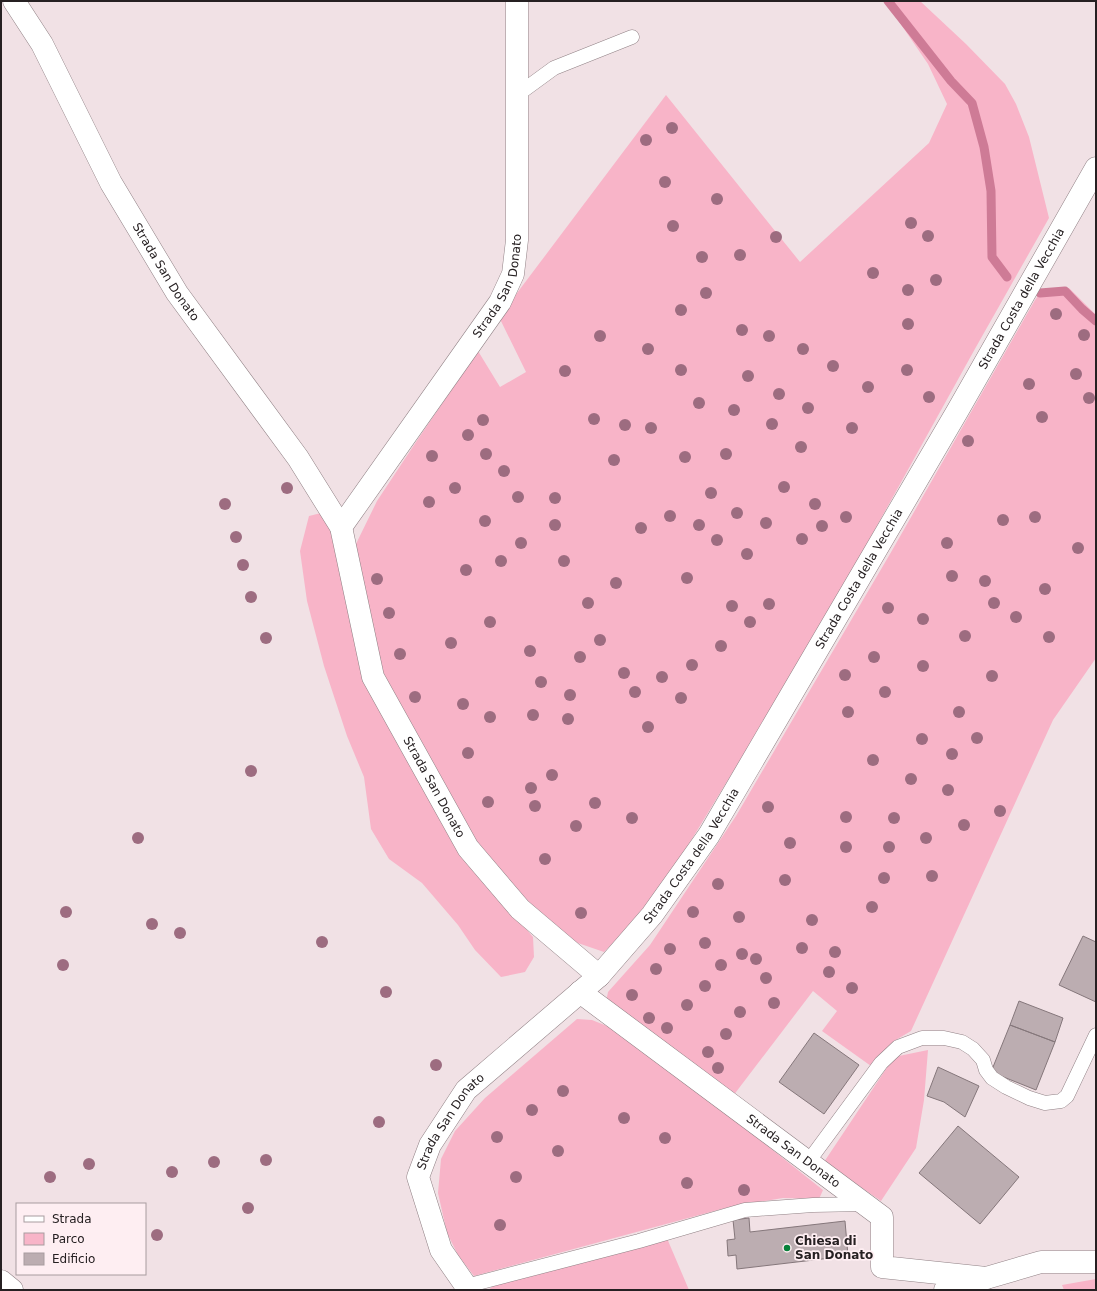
<svg xmlns="http://www.w3.org/2000/svg" width="1097" height="1291" viewBox="0 0 1097 1291" font-family="'DejaVu Sans',sans-serif">
<rect width="100%" height="100%" fill="#f1e1e5"/>
<path fill="#f8b4c8" d="M885,1h35l46,43 39,40 11,20 13,33 20,81 -73,129 -143,258 -60,101 -100,164 -44,57 -25,25 -32,-11 -46,-31 -53,-65 -86,-159 -24,-76 -9,-62 23,-47 41,-62 60,-88 22,36 26,-15 -27,-55 167,-222 134,167 129,-119 18,-39 -19,-40z
M1069,288l27,27v343l-43,62 -142,311 -17,10 -23,25 -49,-35 15,-20 -24,-20 -80,105 -127,-94 2,-10 42,-47 86,-129 154,-262 145,-254 8,-11z
M321,513l16,25 24,124 120,213 52,62 1,20 -9,15 -24,5 -26,-27 -17,-25 -36,-42 -33,-24 -18,-30 -7,-52 -17,-41 -23,-70 -17,-65 -7,-50 9,-35z
M577,1019l15,1 20,8 41,27 170,135 -4,9 -36,-1 -54,9 -255,69 -16,-21 -11,-22 -9,-40 3,-34 14,-28 30,-33z
M928,1050l-4,50 -8,48 -35,53 -57,-39 70,-105z
M666,1236l23,54h-200l5,-6z
M1096,1279v11h-32l-2,-5z"/>
<g fill="none" stroke-linecap="round" stroke-linejoin="round">
<path stroke="#ce7b96" stroke-width="9" d="M888,1l63,80 21,22 12,44 7,44 1,66 15,20
M1040,293l25,-2 17,18 14,12"/>
</g>
<path fill="#bcadb1" stroke="#85777b" d="M1083,936l13,6v60l-37,-17z
M1019,1001l44,17 -8,24 -45,-17z
M1010,1025l45,17 -19,48 -45,-18z
M814,1033l45,32 -35,49 -45,-32z
M938,1067l41,19 -14,31 -21,-15 -17,-6z
M958,1126l61,51 -39,47 -61,-51z
M749,1218l1,14 95,-11 3,35 -111,13 -1,-14 -8,1 -1,-16 8,-1 -2,-19z"/>
<g fill="none" stroke-linecap="round" stroke-linejoin="round">
<defs>
<path id="lane" d="M517,95l37,-27 78,-31
M808,1162l73,-99 17,-16 24,-9h22l18,4 11,7 10,11 3,10 6,8 14,9 23,11 16,5 16,-2 6,-5 29,-61
M466,1286l173,-45 106,-31 68,-5 52,-1"/>
<g id="street">
<path id="s1" d="M14,1l28,43 69,139 66,110 121,165 43,69 32,150 95,171 52,61 79,67"/>
<path id="s2" d="M341,527l159,-225 13,-28 4,-34v-239"/>
<path id="s3" d="M580,992l302,225v50l104,11"/>
<path d="M1,1281l11,9"/>
<path id="s4" d="M470,1290l-4,-4 -25,-36 -23,-73 12,-32 36,-55 133,-114 53,-61 57,-80 249,-425 138,-242"/>
<path d="M945,1290l96,-28h55"/>
</g>
</defs>
<use href="#lane" stroke="#908185" stroke-width="15"/>
<use href="#street" stroke="#908185" stroke-width="23"/>
<use href="#lane" stroke="#fff" stroke-width="14"/>
<use href="#street" stroke="#fff" stroke-width="22"/>
</g>
<g fill="#9d6c80">
<circle cx="672" cy="128" r="6"/>
<circle cx="646" cy="140" r="6"/>
<circle cx="665" cy="182" r="6"/>
<circle cx="717" cy="199" r="6"/>
<circle cx="911" cy="223" r="6"/>
<circle cx="673" cy="226" r="6"/>
<circle cx="928" cy="236" r="6"/>
<circle cx="776" cy="237" r="6"/>
<circle cx="740" cy="255" r="6"/>
<circle cx="702" cy="257" r="6"/>
<circle cx="873" cy="273" r="6"/>
<circle cx="936" cy="280" r="6"/>
<circle cx="908" cy="290" r="6"/>
<circle cx="706" cy="293" r="6"/>
<circle cx="681" cy="310" r="6"/>
<circle cx="1056" cy="314" r="6"/>
<circle cx="908" cy="324" r="6"/>
<circle cx="742" cy="330" r="6"/>
<circle cx="1084" cy="335" r="6"/>
<circle cx="600" cy="336" r="6"/>
<circle cx="769" cy="336" r="6"/>
<circle cx="648" cy="349" r="6"/>
<circle cx="803" cy="349" r="6"/>
<circle cx="833" cy="366" r="6"/>
<circle cx="681" cy="370" r="6"/>
<circle cx="907" cy="370" r="6"/>
<circle cx="565" cy="371" r="6"/>
<circle cx="1076" cy="374" r="6"/>
<circle cx="748" cy="376" r="6"/>
<circle cx="1029" cy="384" r="6"/>
<circle cx="868" cy="387" r="6"/>
<circle cx="779" cy="394" r="6"/>
<circle cx="929" cy="397" r="6"/>
<circle cx="1089" cy="398" r="6"/>
<circle cx="699" cy="403" r="6"/>
<circle cx="808" cy="408" r="6"/>
<circle cx="734" cy="410" r="6"/>
<circle cx="1042" cy="417" r="6"/>
<circle cx="594" cy="419" r="6"/>
<circle cx="483" cy="420" r="6"/>
<circle cx="772" cy="424" r="6"/>
<circle cx="625" cy="425" r="6"/>
<circle cx="651" cy="428" r="6"/>
<circle cx="852" cy="428" r="6"/>
<circle cx="468" cy="435" r="6"/>
<circle cx="968" cy="441" r="6"/>
<circle cx="801" cy="447" r="6"/>
<circle cx="486" cy="454" r="6"/>
<circle cx="726" cy="454" r="6"/>
<circle cx="432" cy="456" r="6"/>
<circle cx="685" cy="457" r="6"/>
<circle cx="614" cy="460" r="6"/>
<circle cx="504" cy="471" r="6"/>
<circle cx="784" cy="487" r="6"/>
<circle cx="287" cy="488" r="6"/>
<circle cx="455" cy="488" r="6"/>
<circle cx="711" cy="493" r="6"/>
<circle cx="518" cy="497" r="6"/>
<circle cx="555" cy="498" r="6"/>
<circle cx="429" cy="502" r="6"/>
<circle cx="225" cy="504" r="6"/>
<circle cx="815" cy="504" r="6"/>
<circle cx="737" cy="513" r="6"/>
<circle cx="670" cy="516" r="6"/>
<circle cx="846" cy="517" r="6"/>
<circle cx="1035" cy="517" r="6"/>
<circle cx="1003" cy="520" r="6"/>
<circle cx="485" cy="521" r="6"/>
<circle cx="766" cy="523" r="6"/>
<circle cx="555" cy="525" r="6"/>
<circle cx="699" cy="525" r="6"/>
<circle cx="822" cy="526" r="6"/>
<circle cx="641" cy="528" r="6"/>
<circle cx="236" cy="537" r="6"/>
<circle cx="802" cy="539" r="6"/>
<circle cx="717" cy="540" r="6"/>
<circle cx="521" cy="543" r="6"/>
<circle cx="947" cy="543" r="6"/>
<circle cx="1078" cy="548" r="6"/>
<circle cx="747" cy="554" r="6"/>
<circle cx="501" cy="561" r="6"/>
<circle cx="564" cy="561" r="6"/>
<circle cx="243" cy="565" r="6"/>
<circle cx="466" cy="570" r="6"/>
<circle cx="952" cy="576" r="6"/>
<circle cx="687" cy="578" r="6"/>
<circle cx="377" cy="579" r="6"/>
<circle cx="985" cy="581" r="6"/>
<circle cx="616" cy="583" r="6"/>
<circle cx="1045" cy="589" r="6"/>
<circle cx="251" cy="597" r="6"/>
<circle cx="588" cy="603" r="6"/>
<circle cx="994" cy="603" r="6"/>
<circle cx="769" cy="604" r="6"/>
<circle cx="732" cy="606" r="6"/>
<circle cx="888" cy="608" r="6"/>
<circle cx="389" cy="613" r="6"/>
<circle cx="1016" cy="617" r="6"/>
<circle cx="923" cy="619" r="6"/>
<circle cx="490" cy="622" r="6"/>
<circle cx="750" cy="622" r="6"/>
<circle cx="965" cy="636" r="6"/>
<circle cx="1049" cy="637" r="6"/>
<circle cx="266" cy="638" r="6"/>
<circle cx="600" cy="640" r="6"/>
<circle cx="451" cy="643" r="6"/>
<circle cx="721" cy="646" r="6"/>
<circle cx="530" cy="651" r="6"/>
<circle cx="400" cy="654" r="6"/>
<circle cx="580" cy="657" r="6"/>
<circle cx="874" cy="657" r="6"/>
<circle cx="692" cy="665" r="6"/>
<circle cx="923" cy="666" r="6"/>
<circle cx="624" cy="673" r="6"/>
<circle cx="845" cy="675" r="6"/>
<circle cx="992" cy="676" r="6"/>
<circle cx="662" cy="677" r="6"/>
<circle cx="541" cy="682" r="6"/>
<circle cx="635" cy="692" r="6"/>
<circle cx="885" cy="692" r="6"/>
<circle cx="570" cy="695" r="6"/>
<circle cx="415" cy="697" r="6"/>
<circle cx="681" cy="698" r="6"/>
<circle cx="463" cy="704" r="6"/>
<circle cx="848" cy="712" r="6"/>
<circle cx="959" cy="712" r="6"/>
<circle cx="533" cy="715" r="6"/>
<circle cx="490" cy="717" r="6"/>
<circle cx="568" cy="719" r="6"/>
<circle cx="648" cy="727" r="6"/>
<circle cx="977" cy="738" r="6"/>
<circle cx="922" cy="739" r="6"/>
<circle cx="468" cy="753" r="6"/>
<circle cx="952" cy="754" r="6"/>
<circle cx="873" cy="760" r="6"/>
<circle cx="251" cy="771" r="6"/>
<circle cx="552" cy="775" r="6"/>
<circle cx="911" cy="779" r="6"/>
<circle cx="531" cy="788" r="6"/>
<circle cx="948" cy="790" r="6"/>
<circle cx="488" cy="802" r="6"/>
<circle cx="595" cy="803" r="6"/>
<circle cx="535" cy="806" r="6"/>
<circle cx="768" cy="807" r="6"/>
<circle cx="1000" cy="811" r="6"/>
<circle cx="846" cy="817" r="6"/>
<circle cx="632" cy="818" r="6"/>
<circle cx="894" cy="818" r="6"/>
<circle cx="964" cy="825" r="6"/>
<circle cx="576" cy="826" r="6"/>
<circle cx="138" cy="838" r="6"/>
<circle cx="926" cy="838" r="6"/>
<circle cx="790" cy="843" r="6"/>
<circle cx="846" cy="847" r="6"/>
<circle cx="889" cy="847" r="6"/>
<circle cx="545" cy="859" r="6"/>
<circle cx="932" cy="876" r="6"/>
<circle cx="884" cy="878" r="6"/>
<circle cx="785" cy="880" r="6"/>
<circle cx="718" cy="884" r="6"/>
<circle cx="872" cy="907" r="6"/>
<circle cx="66" cy="912" r="6"/>
<circle cx="693" cy="912" r="6"/>
<circle cx="581" cy="913" r="6"/>
<circle cx="739" cy="917" r="6"/>
<circle cx="812" cy="920" r="6"/>
<circle cx="152" cy="924" r="6"/>
<circle cx="180" cy="933" r="6"/>
<circle cx="322" cy="942" r="6"/>
<circle cx="705" cy="943" r="6"/>
<circle cx="802" cy="948" r="6"/>
<circle cx="670" cy="949" r="6"/>
<circle cx="835" cy="952" r="6"/>
<circle cx="742" cy="954" r="6"/>
<circle cx="756" cy="959" r="6"/>
<circle cx="63" cy="965" r="6"/>
<circle cx="721" cy="965" r="6"/>
<circle cx="656" cy="969" r="6"/>
<circle cx="829" cy="972" r="6"/>
<circle cx="766" cy="978" r="6"/>
<circle cx="705" cy="986" r="6"/>
<circle cx="852" cy="988" r="6"/>
<circle cx="386" cy="992" r="6"/>
<circle cx="632" cy="995" r="6"/>
<circle cx="774" cy="1003" r="6"/>
<circle cx="687" cy="1005" r="6"/>
<circle cx="740" cy="1012" r="6"/>
<circle cx="649" cy="1018" r="6"/>
<circle cx="667" cy="1028" r="6"/>
<circle cx="726" cy="1034" r="6"/>
<circle cx="708" cy="1052" r="6"/>
<circle cx="436" cy="1065" r="6"/>
<circle cx="718" cy="1068" r="6"/>
<circle cx="563" cy="1091" r="6"/>
<circle cx="532" cy="1110" r="6"/>
<circle cx="624" cy="1118" r="6"/>
<circle cx="379" cy="1122" r="6"/>
<circle cx="497" cy="1137" r="6"/>
<circle cx="665" cy="1138" r="6"/>
<circle cx="558" cy="1151" r="6"/>
<circle cx="266" cy="1160" r="6"/>
<circle cx="214" cy="1162" r="6"/>
<circle cx="89" cy="1164" r="6"/>
<circle cx="172" cy="1172" r="6"/>
<circle cx="50" cy="1177" r="6"/>
<circle cx="516" cy="1177" r="6"/>
<circle cx="687" cy="1183" r="6"/>
<circle cx="744" cy="1190" r="6"/>
<circle cx="248" cy="1208" r="6"/>
<circle cx="500" cy="1225" r="6"/>
<circle cx="157" cy="1235" r="6"/>
</g>
<circle fill="#07813a" stroke="#feeef2" stroke-width="1.5" cx="787" cy="1248" r="4"/>
<g text-anchor="middle" stroke-width="3.5" stroke-linejoin="round" paint-order="stroke">
<g font-size="12" fill="#262022" stroke="#feeef2">
<text dy="4" stroke="none"><textPath href="#s1" startOffset="311">Strada San Donato</textPath></text>
<text dy="4" stroke="none"><textPath href="#s2" startOffset="290">Strada San Donato</textPath></text>
<text dy="4" stroke="none"><textPath href="#s4" startOffset="1201">Strada Costa della Vecchia</textPath></text>
<text dy="4" stroke="none"><textPath href="#s4" startOffset="877">Strada Costa della Vecchia</textPath></text>
<text dy="4" stroke="none"><textPath href="#s1" startOffset="900">Strada San Donato</textPath></text>
<text dy="4" stroke="none"><textPath href="#s4" startOffset="553">Strada Costa della Vecchia</textPath></text>
<text dy="4" stroke="none"><textPath href="#s4" startOffset="191">Strada San Donato</textPath></text>
<text dy="4" stroke="none"><textPath href="#s3" startOffset="266">Strada San Donato</textPath></text>
</g>
<g font-size="12" font-weight="bold" fill="#262022" stroke="#feeef2" text-anchor="start">
<text x="795" y="1245">Chiesa di<tspan x="795" dy="14">San Donato</tspan></text>
</g>
</g>
<rect width="1097" height="1291" fill="none" stroke="#262022" stroke-width="4"/>
<rect x="16" y="1203" width="130" height="72" fill="#feeef2" stroke="#a89c9f"/>
<rect x="24" y="1216" width="20" height="6" fill="#ffffff" stroke="#a89c9f"/>
<text x="52" y="1223" font-size="12" fill="#262022">Strada</text>
<rect x="24" y="1233" width="20" height="12" fill="#f8b4c8" stroke="#a89c9f"/>
<text x="52" y="1243" font-size="12" fill="#262022">Parco</text>
<rect x="24" y="1253" width="20" height="12" fill="#bcadb1" stroke="#a89c9f"/>
<text x="52" y="1263" font-size="12" fill="#262022">Edificio</text>
</svg>
